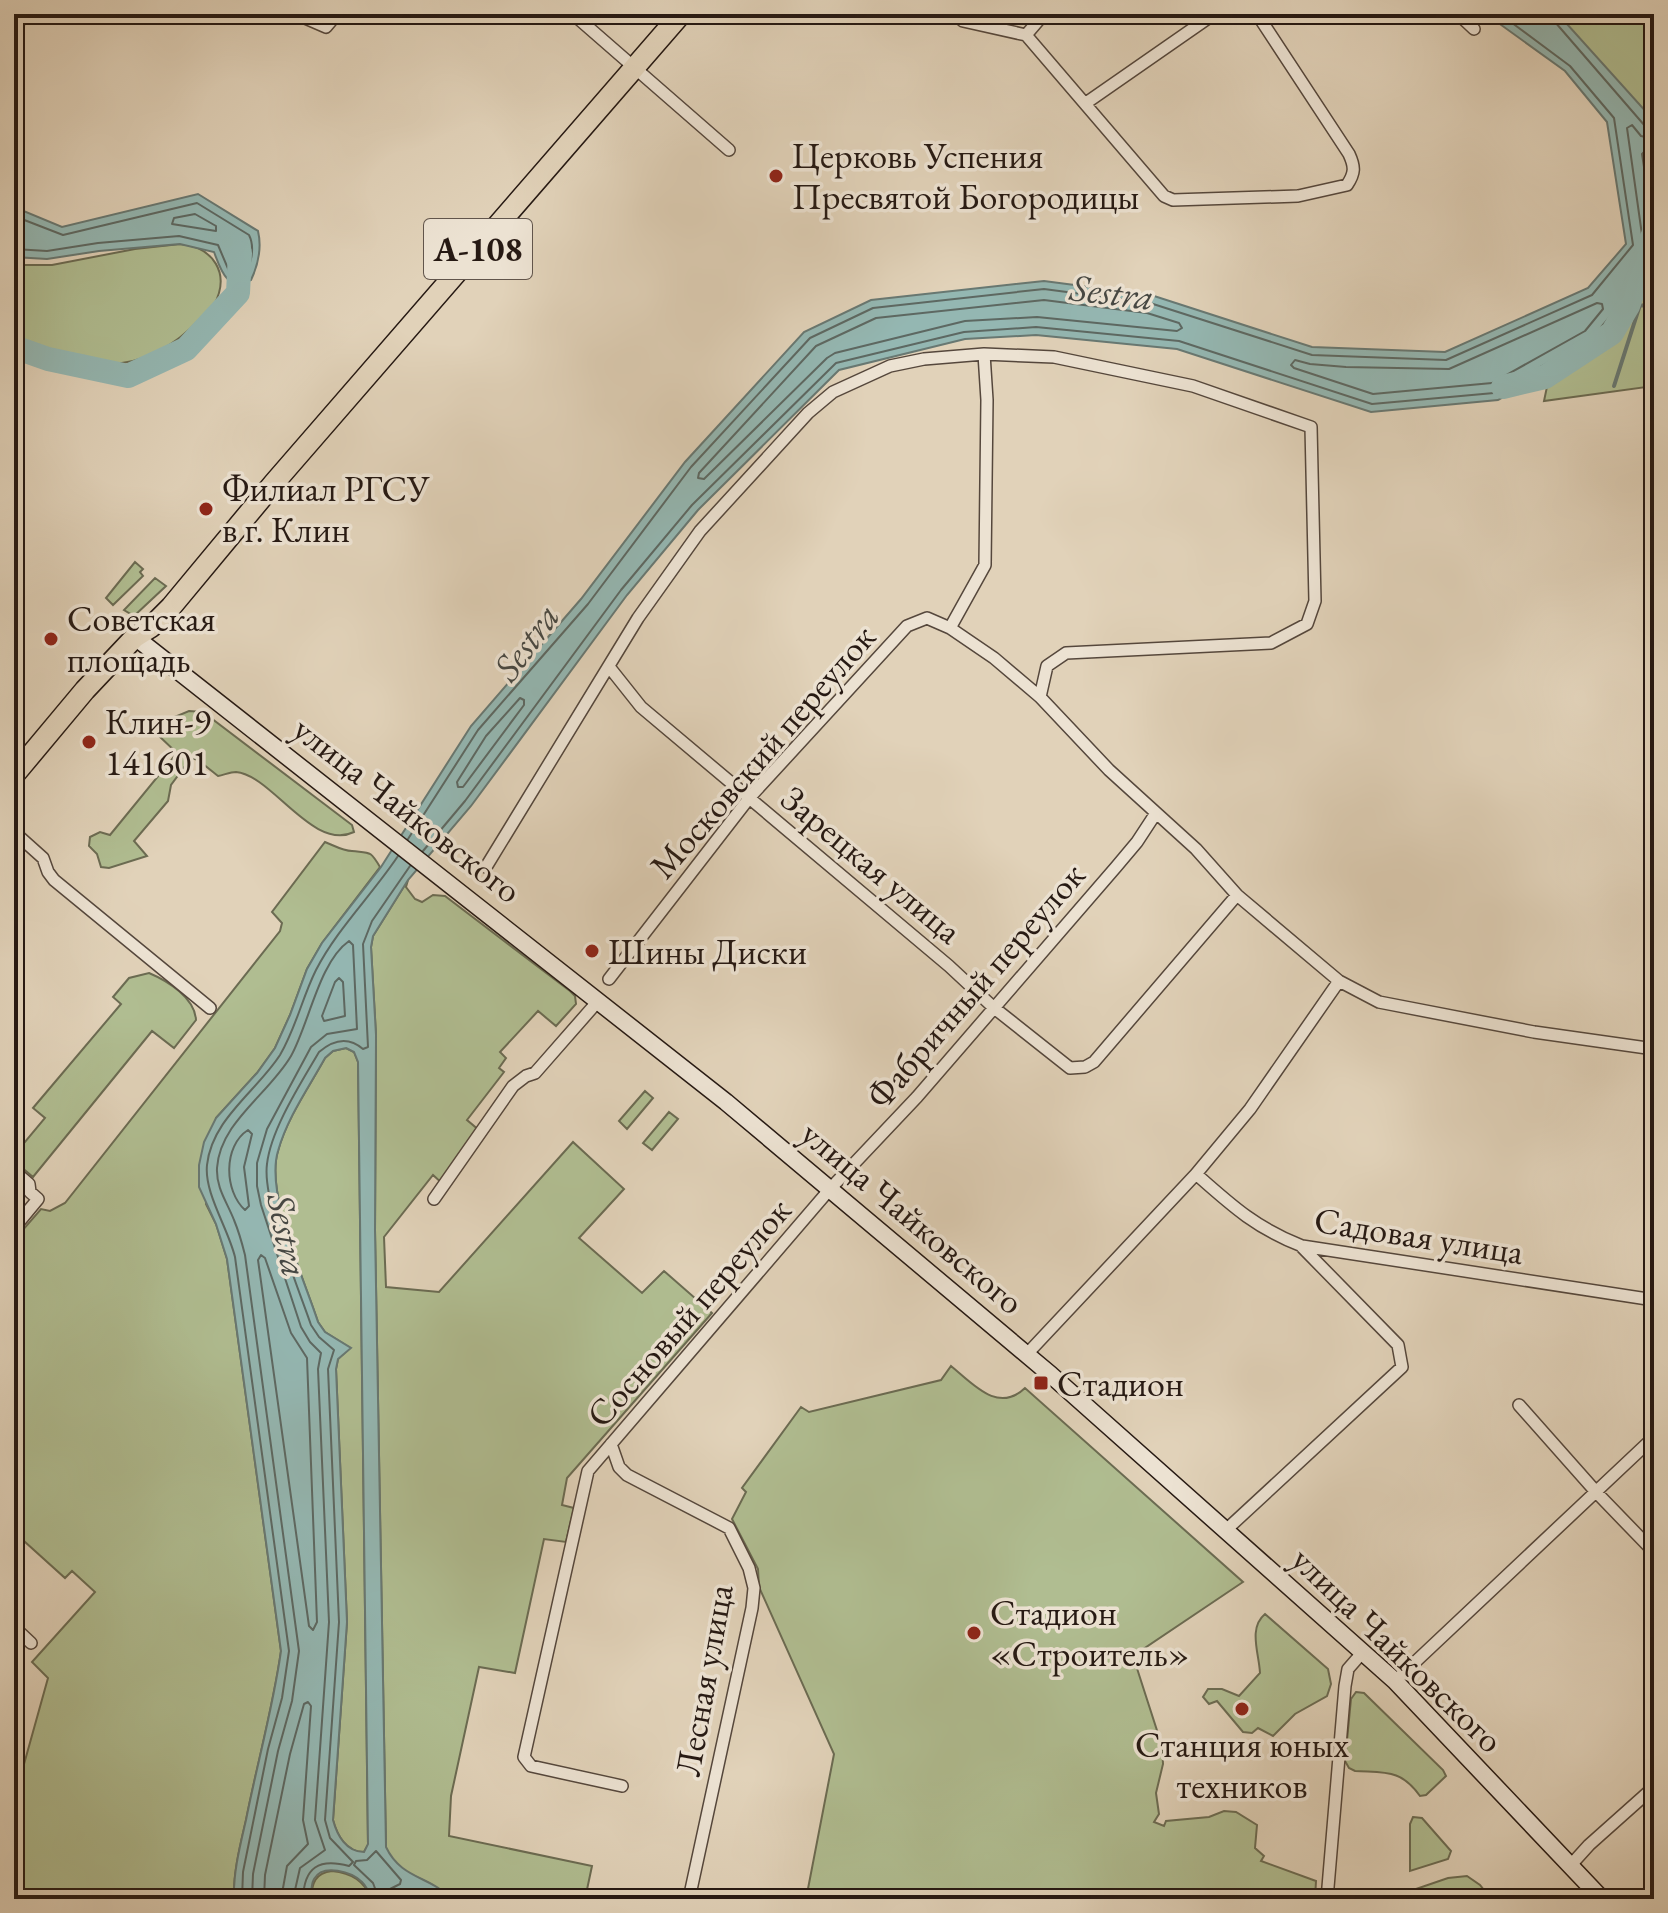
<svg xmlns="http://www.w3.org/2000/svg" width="1668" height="1913" viewBox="0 0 1668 1913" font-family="'EB Garamond',serif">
<rect width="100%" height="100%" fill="#e1d2b9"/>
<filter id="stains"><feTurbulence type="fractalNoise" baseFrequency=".0025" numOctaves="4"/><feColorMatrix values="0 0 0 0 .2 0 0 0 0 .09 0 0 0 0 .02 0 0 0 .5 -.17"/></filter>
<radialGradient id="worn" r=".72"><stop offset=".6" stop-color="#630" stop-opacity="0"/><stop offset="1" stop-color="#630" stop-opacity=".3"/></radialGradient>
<path fill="#b0bd91" stroke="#6b6b52" stroke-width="2" d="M1529,14h125v90l-22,9z
M180,244c33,3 51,29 34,61 -3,4 -9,9 -13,13 -24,26 -54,45 -91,46 -28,1 -70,-14 -96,-24v-75h38l83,-16z
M1654,251l-16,48 7,-1 -3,-1 12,-32v121l-110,15 5,-24 65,-43z
M135,562l8,7 -3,3 3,4 -30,29 -7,-7z
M155,578l11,8 -32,30 -10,-6z
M189,711l14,1 149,113 2,7c-41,20 -82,-57 -118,-60 -6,0 -12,3 -18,4l-20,-16 -7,-2 -20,27 -3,16 -34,40 13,15 -38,12 -8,-1 -4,-13 -8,-8 1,-9 10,-5 10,3 67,-82 -19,-18v-11z
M325,842c8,3 18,9 27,9 18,2 18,-1 28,16l-58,76 -15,26 -17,46 -15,33 -18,25 -41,45 -10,86 10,20 11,35 54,392c-8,57 -24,113 -35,169 -6,26 -13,53 -12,79h-220v-99l34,-122 -16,-16 63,-70 -23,-21 -7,7 -51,-46v-292l27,-31 9,2 15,-8 215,-272 2,-8 -10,-11z
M408,880l-2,7 9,12 7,3 11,-7 12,1 125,95 5,5 1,8 -20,22 -18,-15 -38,41 6,6 -7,10 5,4 -37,48 13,11 -36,54 -11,-10 -49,62 2,50 53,5 134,-150 51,47 -45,49 63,55 22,-22 48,42 -145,165 -5,27 12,3 -8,34 -22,-3 -29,134 -36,-6 -28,129 -2,40 143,30 -7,33h-133l-21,-15 -29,-14 -11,-12 -5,-10 -11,-618 1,-195 -5,-88 2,-11z
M149,973c19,8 46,25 47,47l-22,28 -22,-17 -119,146 -19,-16v-6l31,-37 -12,-10 88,-104 -8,-7 16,-19z
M346,1048l8,4 4,10 10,783 -4,7c-18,0 -27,-17 -31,-32l14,-198 -11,-253 2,-10 12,-11 -25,-16 -7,-10c-14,-43 -53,-129 -40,-171 9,-33 31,-64 47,-93l8,-7z
M645,1091l8,7 -26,31 -8,-8z
M669,1112l9,7 -26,31 -9,-7z
M951,1366c22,18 47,48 74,22l218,194 -110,74 29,90 1,18 -7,29 3,21 -5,8 10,4 2,-5 43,-4 15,-6 12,1 21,13 -2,23 9,8 -3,5 55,20 -1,18h-509l28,-145 -75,-167 -1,-18 -26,-50 14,-27 -4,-4 59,-81 8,5 132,-32z
M1265,1614l63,55 3,15 -4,12 -32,18 -22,22 -15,-8 -6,5 -9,-1 -26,-31 -8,3 -6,-7 5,-8h14l17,7 21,-23c-1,-20 -12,-45 5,-59z
M1356,1692l8,1 79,77 3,6 -20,19 -6,1c-19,-27 -35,-23 -65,-25l-6,-3 -4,-7 6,-62z
M1413,1817l9,1 29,33 -3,8 -38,12v-47z
M332,1871c20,2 32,10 40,28h-61c1,-16 4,-26 21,-28z
M1467,1876l13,9 11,14h-75v-10l32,-11z"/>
<path fill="#94b7b2" stroke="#687872" stroke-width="2" fill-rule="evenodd" d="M14,14h12l-5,32 -7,10z
M1486,14h72l91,101 5,15v147l-56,67 -100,56 -127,12 -194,-63 -141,-14 -71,4 -126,31 -141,140 -71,85 -156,211 -63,74 -35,56 -2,11 5,88 -1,195 11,617c15,32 44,29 66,52h-35l-9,-6h-10l-5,6h-21c-3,-6 -5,-12 -10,-17 -10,-10 -39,-19 -48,-3 -3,5 -3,15 -3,20h-77c-1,-26 6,-53 12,-79 11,-56 27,-112 35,-169l-54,-392 -11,-35 -17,-37v-22l5,-23 12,-24 41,-45 18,-25 15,-33 17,-46 15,-26 59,-76 90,-141 110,-127 104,-137 119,-130 67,-32 173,-19 107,14 161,52 133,5 143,-64 38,-44 -19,-122 -42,-51zM346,1048l8,4 4,10 10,782 -4,8c-18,0 -27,-17 -31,-32l14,-198 -11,-253 2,-10 13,-11 -26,-16 -7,-10c-14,-43 -53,-129 -40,-171 9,-33 31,-64 47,-93l8,-7z
M198,194l60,37c4,17 0,34 -7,49 -25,11 -30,-10 -37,-28l-34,-8 -81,7 -52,8 -33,-2v-50l48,20z"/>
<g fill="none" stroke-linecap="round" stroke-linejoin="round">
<path stroke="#5d6862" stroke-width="2" d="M1553,14l2,8 90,104 9,3
M1654,139l-13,-3 -9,-11 -5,3 16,114 -7,20 4,3 14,-3
M1654,151h-9l-3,3 12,77
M195,214l21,12v5l-44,-7 2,-6z
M14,216l49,19 134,-32 52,32c6,12 3,33 -8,41l-12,-5 -11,-26 -39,-9 -81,7 -51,8 -33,-2
M1044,300l103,13 32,10 3,5 -5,3 -140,-14 -72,4 -130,32 -8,5 -123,121 -6,-1 1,-5 117,-127 60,-28z
M1597,303l5,1 1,5 -18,22 -93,52 -119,11 -79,-26 -3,-3 4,-5 15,4 36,3 103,2z
M520,698l4,2v5l-61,82h-5l-1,-5 29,-46z
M408,839l70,-109 110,-126 103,-137 119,-129 63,-30 171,-19 106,14 162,52 134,5 146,-65 41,-50 -19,-127 -44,-52 -70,-52
M423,851l42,-50 156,-211 71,-85 144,-142 128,-31 72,-5 143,14 193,63 122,-11 98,-55 53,-63 9,-3
M339,978l4,4 2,34 -21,5 -2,-5 13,-34z
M248,1130l4,4 -8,33 5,39 -4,4c-21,-19 -22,-64 3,-80z
M261,1255l4,3 26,75 16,25 10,264 -4,8 -4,-4 -51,-366z
M242,1899l1,-27 25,-123 14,-51 7,-47 -54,-394c-7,-29 -31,-64 -28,-92 5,-46 49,-73 73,-110 16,-27 22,-57 36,-85 21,-41 56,-75 82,-114
M252,1899l1,-25 25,-123 14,-50 7,-50 -54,-396c-3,-12 -6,-23 -11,-35 -7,-18 -18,-32 -17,-52 3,-46 52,-74 74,-112 18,-32 28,-94 58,-115l4,4 4,84 -30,5 -16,13 -44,82 -10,34v23l4,19 40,122 9,15 11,11 -3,16 11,253 -14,198 10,30 -25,18 -7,31
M264,1899l1,-24 25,-121 14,-50 4,-2 3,4 -8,114 5,24 -21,22 -6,33
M303,1899c1,-32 16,-41 46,-33l4,-4 -23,-24 -5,-18 14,-198 -11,-253 6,-19 -15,-13 -8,-12c-13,-38 -49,-125 -44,-161 4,-35 34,-81 52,-112 14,-12 29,-16 44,-3l5,-2 -5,-103 9,-23 38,-55
M379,1899l-6,-16 -19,-18 2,-4 11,-1 9,-9 25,29 -1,4 -10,5 -3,10"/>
<path stroke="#687872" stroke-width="4" d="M1628,306l26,-1
M1614,386l26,-81"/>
<path stroke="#94b7b2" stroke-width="24" d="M14,347l34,12 80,17 58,-27 52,-56 2,-40
M1503,387l42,-10 67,-44 16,-27 26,-74"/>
<defs>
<path id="street" d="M296,14l30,13 11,-13
M573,14l156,136
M955,14l8,7 63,14 138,161 9,4 125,-4 49,-11c8,-12 8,-18 2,-31l-92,-140
M1458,14l16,15
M1026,35l18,-21
M1086,103l128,-89
M950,628l35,-63 2,-165 -3,-46
M610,668l31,39 308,259 44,41 77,61 15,-1 9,-5 143,-167
M14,832l29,26 5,14 6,8 156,128
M486,867l152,-249 62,-87 108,-118 25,-21 57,-26 34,-7 60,-5 70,3 139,29 118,41 4,174 -8,23 -36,19 -205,10 -19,13 -7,31
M609,979l141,-182 157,-171 20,-8 23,10 44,30 46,39 69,73 87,79 41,46 102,86 40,21 155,30 120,17
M14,1171l15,13 1,8 8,7 -24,29
M1196,1174c36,32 60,54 106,72l352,54
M434,1199l79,-113 13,-10 9,-3 64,-73
M1027,1354l169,-180 54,-65 89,-128
M1519,1405l78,88 57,59
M611,1444l8,23 8,8 102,53 20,40 5,20 -2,20 -63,291
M1226,1530l176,-163 -4,-22 -96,-98
M14,1627l17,16
M1395,1681l259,-244
M622,1786l-91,-20 -7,-9 64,-286 242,-282 87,-92 199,-230 21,-25 19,-29
M1570,1866l19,-21 65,-58
M1327,1899l18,-213 3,-17 14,-16"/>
<path id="secondary" d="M135,637l591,465 325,273 344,306 207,218"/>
<path id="highway" d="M14,775l71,-85 50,-53 16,-10 20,-20 103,-124 407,-469"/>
</defs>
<use href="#street" stroke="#55473c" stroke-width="14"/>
<use href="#secondary" stroke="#261913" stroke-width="19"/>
<use href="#highway" stroke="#261913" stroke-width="23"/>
<use href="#street" stroke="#ece2d2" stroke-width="11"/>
<use href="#secondary" stroke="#ece2d2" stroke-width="16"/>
<use href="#highway" stroke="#e1d2b9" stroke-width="20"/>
</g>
<g fill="#8f2418" stroke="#ece2d2" stroke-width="3">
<circle cx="776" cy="176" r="8"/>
<circle cx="206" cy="509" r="8"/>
<circle cx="51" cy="639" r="8"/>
<circle cx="89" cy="742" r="8"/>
<circle cx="592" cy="951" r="8"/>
<rect x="1033" y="1375" width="16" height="16" rx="4"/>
<circle cx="974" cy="1633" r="8"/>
<circle cx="1242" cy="1709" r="8"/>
</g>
<g text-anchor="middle" stroke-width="7" stroke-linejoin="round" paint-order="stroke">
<rect fill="#ece2d2" stroke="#61554c" stroke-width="2" x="424" y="219" width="108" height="60" rx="6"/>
<g font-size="34" font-weight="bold" fill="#261913">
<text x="478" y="261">А-108</text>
</g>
<g font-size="36" fill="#261913" stroke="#ece2d2" text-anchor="start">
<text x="792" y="168">Церковь Успения<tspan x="792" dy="41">Пресвятой Богородицы</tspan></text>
<text x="222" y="501">Филиал РГСУ<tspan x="222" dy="41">в г. Клин</tspan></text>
<text x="67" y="631">Советская<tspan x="67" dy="41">площадь</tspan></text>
<text x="105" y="734">Клин-9<tspan x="105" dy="41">141601</tspan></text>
<text x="608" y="964">Шины Диски</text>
<text x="1057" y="1396">Стадион</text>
<text x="990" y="1625">Стадион<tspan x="990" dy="41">«Строитель»</tspan></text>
<text x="1242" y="1757" text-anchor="middle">Станция юных<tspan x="1242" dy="41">техников</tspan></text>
</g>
<g font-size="36" fill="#261913" stroke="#ece2d2">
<text transform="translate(762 751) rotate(-49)" y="13">Московский переулок</text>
<text transform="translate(408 809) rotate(38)" y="13">улица Чайковского</text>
<text transform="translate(872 864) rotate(40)" y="13">Зарецкая улица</text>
<text transform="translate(975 985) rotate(-49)" y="13">Фабричный переулок</text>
<text transform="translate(913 1217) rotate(40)" y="13">улица Чайковского</text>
<text transform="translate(1419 1235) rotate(9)" y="13">Садовая улица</text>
<text transform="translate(688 1312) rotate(-49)" y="13">Сосновый переулок</text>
<text transform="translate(1398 1649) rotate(44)" y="13">улица Чайковского</text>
<text transform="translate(703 1680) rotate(-80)" y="13">Лесная улица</text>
</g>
<g font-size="38" font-style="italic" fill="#474843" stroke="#ece2d2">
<text transform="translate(1112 292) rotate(7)" y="13">Sestra</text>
<text transform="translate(526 642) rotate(-54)" y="13">Sestra</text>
<text transform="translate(288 1235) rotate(79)" y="13">Sestra</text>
</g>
</g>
<rect width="1668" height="1913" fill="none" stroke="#e1d2b9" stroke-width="48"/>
<rect x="16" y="16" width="1636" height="1881" fill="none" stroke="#261913" stroke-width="4"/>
<rect x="24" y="24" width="1620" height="1865" fill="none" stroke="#261913" stroke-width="2"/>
<rect width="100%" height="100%" filter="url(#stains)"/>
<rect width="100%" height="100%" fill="url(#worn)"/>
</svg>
